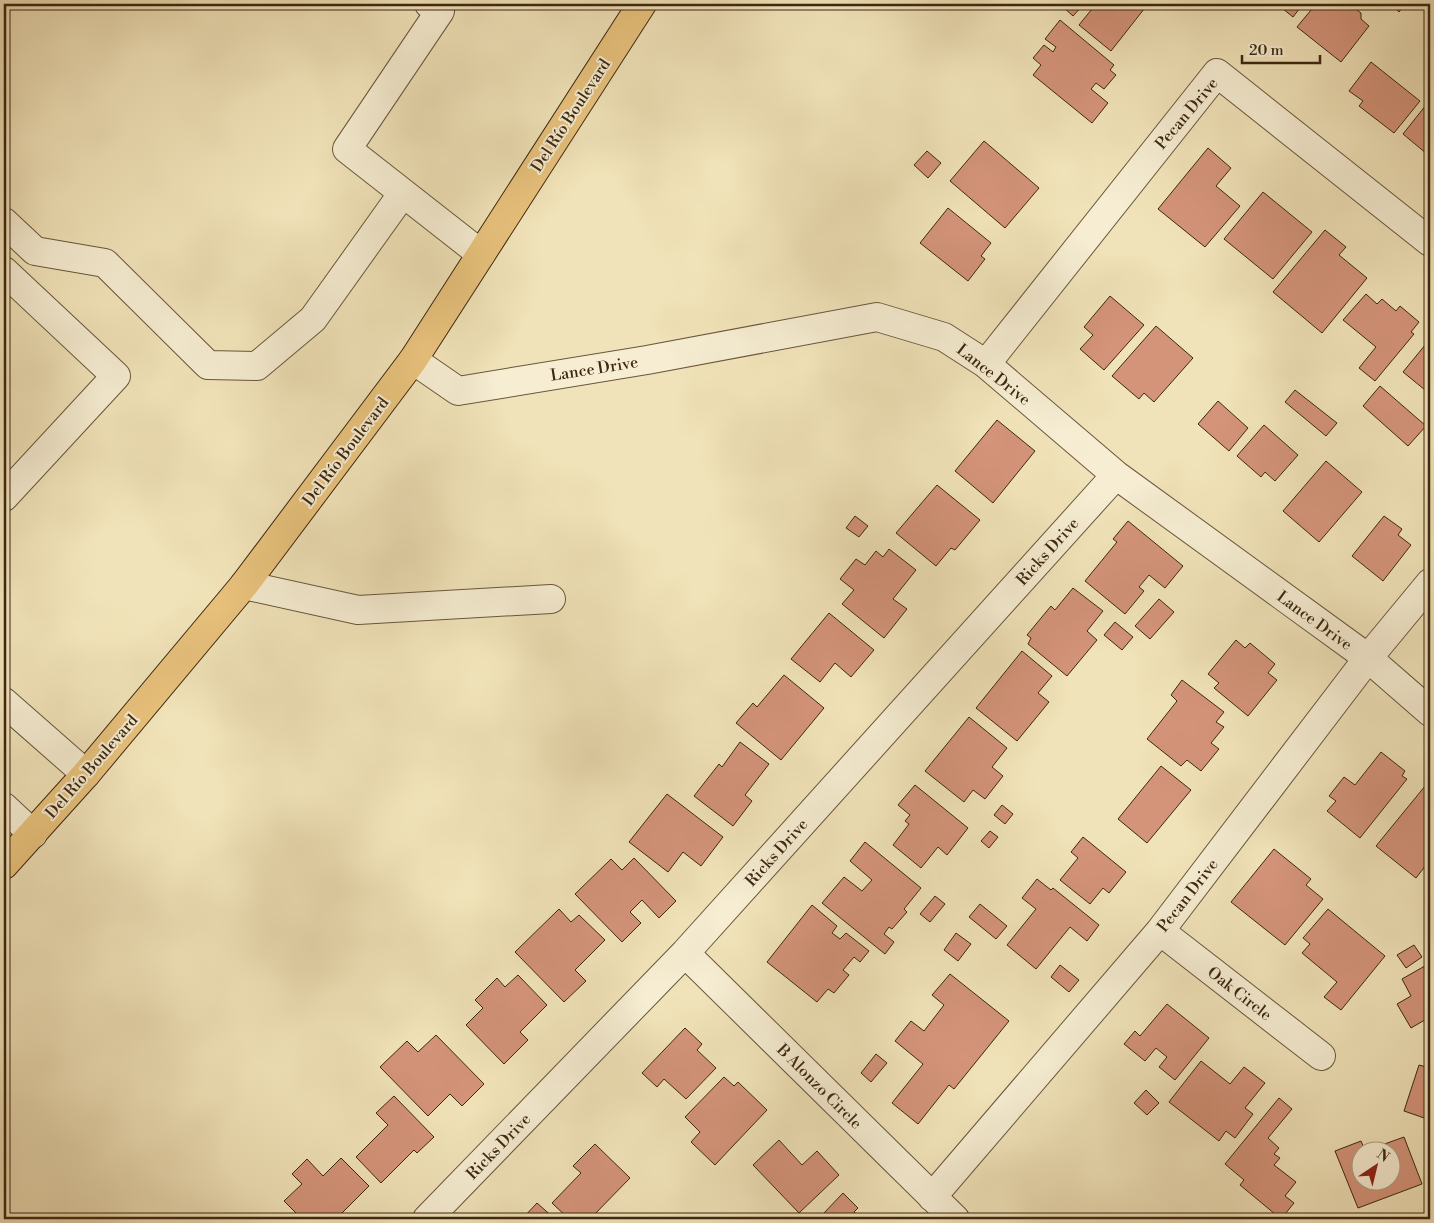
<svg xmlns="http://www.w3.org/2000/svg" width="1434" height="1223" viewBox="0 0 1434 1223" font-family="'Libre Bodoni',serif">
<rect width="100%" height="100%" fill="#f1e3b9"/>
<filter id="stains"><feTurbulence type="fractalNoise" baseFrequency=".004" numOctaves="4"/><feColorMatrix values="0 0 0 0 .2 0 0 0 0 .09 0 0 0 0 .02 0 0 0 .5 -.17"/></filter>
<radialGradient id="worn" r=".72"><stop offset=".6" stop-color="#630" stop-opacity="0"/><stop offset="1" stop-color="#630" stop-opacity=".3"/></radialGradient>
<path fill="#d4947a" stroke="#3c2711" d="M1066,4h18l-11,12 -10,-9z
M1096,4h52l-37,47 -32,-26z
M1277,4h26l-10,13z
M1316,4h39l-2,3 8,6v6l8,7 -28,36 -44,-35z
M1391,4h14l-6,8z
M1060,20l54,45 -4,5 6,5 -12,14 -8,-6 -5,6 17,14 -16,20 -59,-48 8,-10 -8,-7 11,-13 9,7 3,-5 -11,-8z
M1371,62l49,39 -26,32 -35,-27 4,-5 -14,-10z
M1430,100v49l-3,5 -24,-20z
M984,141l55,47 -34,40 -55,-47z
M1208,148l23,20 -15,18 24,20 -35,41 -47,-38z
M927,151l14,12 -13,15 -14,-13z
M1263,192l49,40 -39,47 -49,-40z
M948,208l43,35 -10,13 4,3 -17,22 -48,-38z
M1325,230l21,17 -7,8 28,23 -45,55 -49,-41z
M1366,294l11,10 5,-5 14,12 4,-5 19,16 -8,10 3,2 -39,47 -16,-13 17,-21 -33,-27z
M1110,296l34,29 -40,45 -24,-21 13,-14 -9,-8z
M1156,326l37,32 -39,44 -10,-9 -5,6 -27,-23z
M1430,339v55l-27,-22z
M1380,386l46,40 -18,20 -45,-40z
M1295,390l42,33 -11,13 -41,-34z
M1218,401l30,27 -19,23 -31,-27z
M997,420l38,31 -42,52 -38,-32z
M1264,425l34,30 -23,26 -10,-9 -4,5 -24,-21z
M1326,461l36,31 -43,50 -36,-31z
M937,485l43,35 -25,30 -4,-2 -15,18 -40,-33z
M855,516l13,10 -9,11 -13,-9z
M1384,516l18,13 -4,6 13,10 -28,36 -31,-25z
M1128,521l55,45 -18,22 -16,-13 -10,12 5,4 -19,23 -40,-33 32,-39 -4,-3z
M889,549l27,21 -23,29 14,10 -23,29 -42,-34 12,-14 -14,-11 16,-20 9,6 11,-14 7,6z
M1073,588l30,23 -16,20 10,9 -30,36 -39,-32 3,-6 -4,-3 24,-29 4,4z
M1159,599l15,13 -24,27 -15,-13z
M829,613l45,37 -23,27 -16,-14 -15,19 -29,-23z
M1115,622l18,15 -11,13 -18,-15z
M1236,640l9,8 5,-5 25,21 -7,9 9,7 -29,36 -34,-28 5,-5 -11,-9z
M1022,651l30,25 -14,17 11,9 -32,39 -41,-33z
M784,675l40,33 -43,52 -45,-37 17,-20 4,4z
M1182,680l42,32 -8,10 8,5 -13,16 8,6 -18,22 -14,-11 -6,6 -34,-27 30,-38 -6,-6z
M969,717l38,31 -15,19 11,9 -18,23 -12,-9 -9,12 -39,-31z
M740,742l29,22 -24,31 7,6 -19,25 -39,-30 25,-32 3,3z
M1381,752l24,19 -3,5 5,3 -47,59 -33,-27 9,-10 -7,-5 15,-19 11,8z
M1161,766l30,24 -44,53 -29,-24z
M1430,780v80l-14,18 -40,-32z
M915,785l53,43 -21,27 -9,-8 -17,21 -28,-23 16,-21 -4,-3 5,-6 -12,-10z
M667,794l56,43 -22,29 -18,-14 -15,20 -39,-30z
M1002,805l11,9 -8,10 -11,-9z
M990,831l8,6 -9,11 -8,-7z
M1083,837l43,35 -17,21 -6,-5 -13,16 -30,-24 18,-22 -7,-6z
M865,842l56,46 -17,21 3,3 -15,17 -3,-2 -5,7 10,8 -9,12 -63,-51 22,-26 18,14 10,-11 -22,-19z
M1274,849l37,30 -5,6 17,14 -38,46 -54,-43z
M634,858l42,43 -17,17 -17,-18 -12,12 11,11 -19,19 -47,-48 36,-35 11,11z
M1037,879l14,11 2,-2 46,37 -12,16 -17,-14 -34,42 -29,-24 29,-36 -14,-11z
M935,896l10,8 -15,18 -10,-8z
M980,904l27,22 -11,13 -27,-22z
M812,905l25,21 -5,7 8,6 6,-6 23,18 -9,11 -6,-5 -11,13 6,5 -15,18 -6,-4 -11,13 -50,-40z
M559,909l12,13 8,-7 26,25 -30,30 11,11 -22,21 -49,-50z
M1328,909l57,47 -44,54 -17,-13 13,-15 -35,-29 8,-9 -7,-6z
M956,933l15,11 -13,17 -14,-11z
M1414,945l8,12 -16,11 -9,-13z
M1430,963v54l-19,11 -14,-24 14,-8 -9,-17z
M1060,965l19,15 -10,12 -18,-15z
M950,974l59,47 -55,68 -5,-4 -31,39 -26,-21 31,-39 -28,-23 16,-20 13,10 20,-26 -12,-10z
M518,975l29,30 -27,27 8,8 -24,24 -38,-39 17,-17 -8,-8 22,-22 8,9z
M1167,1004l42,34 -34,42 -16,-13 8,-10 -11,-9 -11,13 -21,-17 11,-13 5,5z
M685,1028l17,16 -5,6 19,18 -30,31 -22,-20 -7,8 -15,-14z
M436,1035l48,49 -22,22 -12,-12 -22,22 -48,-49 27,-26 11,11z
M876,1054l11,9 -16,19 -10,-9z
M1201,1061l29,23 14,-17 21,16 -20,25 8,6 -18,24 -9,-7 -7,10 -50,-39z
M1419,1065l11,3v52l-26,-9z
M724,1077l10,9 4,-4 29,28 -52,55 -24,-23 9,-10 -15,-15z
M1146,1090l13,13 -12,12 -13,-12z
M394,1096l40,41 -17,16 -3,-3 -33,33 -25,-26 32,-32 -12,-12z
M1279,1098l13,11 -24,29 11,10 -5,6 6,4 -6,7 22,17 -11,14 9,7 -13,16 -41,-34 4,-5 -19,-16z
M1404,1137l18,47 -64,24 -23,-57 26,-10 4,9h-3v30h30v-30h-24z
M779,1140l23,25 15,-14 22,24 -40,38 -46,-48z
M595,1144l35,34 -40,41h-21l-17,-16 29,-30 -8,-7z
M341,1158l28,28 -29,29 4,4h-42l-18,-18 18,-17 -10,-10 15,-15 16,17z
M843,1193l15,15 -4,4 8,7h-34l-5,-5z
M537,1203l18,16h-33z"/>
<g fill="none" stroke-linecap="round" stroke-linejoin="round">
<defs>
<path id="minor" d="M429,4l11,7 -93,138 134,105
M4,222l31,29 70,12 103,102 49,1 56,-47 90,-126
M4,271l112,105 -112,121
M413,360l45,31 189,-31 230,-43 67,20 42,27 130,111 252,183 62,54
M986,364l231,-291 213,169
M244,585l114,25 193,-11
M4,702l82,72
M4,807l29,27
M1160,931l161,125
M685,953l270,266
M932,1197l228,-266 208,-273 62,-75
M427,1219l258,-266 431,-478"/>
<path id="major" d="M4,865l82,-91 158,-189 169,-225 229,-356"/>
</defs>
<use href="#minor" stroke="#69563b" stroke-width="30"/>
<use href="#major" stroke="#3c2711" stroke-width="30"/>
<use href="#minor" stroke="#f6edd2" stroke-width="28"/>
<use href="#major" stroke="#e8c27c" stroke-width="28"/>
</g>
<g text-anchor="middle" stroke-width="4" stroke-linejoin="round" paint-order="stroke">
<g font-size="16" fill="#3c2711" stroke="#f6edd2">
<text transform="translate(1186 113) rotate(-50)" y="6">Pecan Drive</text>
<text transform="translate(570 115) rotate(-57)" y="6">Del Río Boulevard</text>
<text transform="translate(594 368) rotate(-9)" y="6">Lance Drive</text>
<text transform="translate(994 374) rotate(38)" y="6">Lance Drive</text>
<text transform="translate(345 451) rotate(-53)" y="6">Del Río Boulevard</text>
<text transform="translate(1047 551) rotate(-48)" y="6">Ricks Drive</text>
<text transform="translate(1315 620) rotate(36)" y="6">Lance Drive</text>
<text transform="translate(91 766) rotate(-49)" y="6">Del Río Boulevard</text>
<text transform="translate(776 852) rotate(-48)" y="6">Ricks Drive</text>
<text transform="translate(1187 895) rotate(-52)" y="6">Pecan Drive</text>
<text transform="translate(1240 993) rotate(38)" y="6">Oak Circle</text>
<text transform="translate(820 1086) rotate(45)" y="6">B Alonzo Circle</text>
<text transform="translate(498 1146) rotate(-46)" y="6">Ricks Drive</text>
</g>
</g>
<rect width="1434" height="1223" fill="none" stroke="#f1e3b9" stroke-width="20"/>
<rect x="5" y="5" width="1424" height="1213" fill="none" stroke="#3c2711" stroke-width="2.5"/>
<rect x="10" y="10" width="1414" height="1203" fill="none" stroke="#3c2711"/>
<g transform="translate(1376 1166) rotate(35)"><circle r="24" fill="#f6edd2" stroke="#ac9e85"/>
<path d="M0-4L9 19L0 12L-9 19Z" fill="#8f2418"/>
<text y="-8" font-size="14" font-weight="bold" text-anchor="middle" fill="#3c2711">N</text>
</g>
<path d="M1242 55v8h78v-8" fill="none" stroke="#3c2711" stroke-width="2.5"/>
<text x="1249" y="55" font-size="15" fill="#3c2711" stroke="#f6edd2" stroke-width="4" paint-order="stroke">20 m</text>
<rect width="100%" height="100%" filter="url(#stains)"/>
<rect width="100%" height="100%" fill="url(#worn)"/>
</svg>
